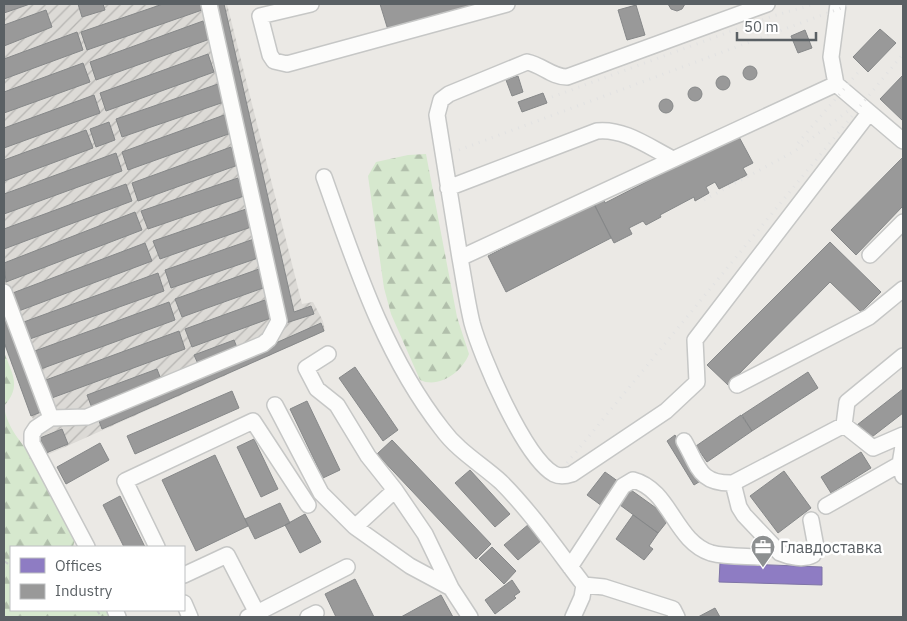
<svg xmlns="http://www.w3.org/2000/svg" width="907" height="621" viewBox="0 0 907 621" font-family="'IBM Plex Sans',sans-serif">
<defs>
<pattern id="industrial-furrows" width="10" height="10" patternUnits="userSpaceOnUse" patternTransform="scale(1.25)"><rect width="10" height="10" fill="#dcdad6"/><path d="M-1 1l2-2M0 10L10 0M9 11l2-2" fill="none" stroke="#b5b4b1"/></pattern>
<pattern id="forest-firs" width="22" height="20" patternUnits="userSpaceOnUse" patternTransform="scale(1.25)"><rect width="22" height="20" fill="#d6e8ce"/><path d="M5 1l3.5 6h-7zM16 11l3.5 6h-7z" fill="#b1bfab"/></pattern>
</defs>
<rect width="100%" height="100%" fill="#ebe9e5"/>
<path fill="url(#industrial-furrows)" d="M4,4h223l75,300 11,-2 10,19 2,10 -278,124 -43,-110z"/>
<path fill="url(#forest-firs)" d="M426,154l31,163 12,37c-7,18 -30,35 -49,26l-29,-66 -7,-26 -16,-112 8,-14 32,-7z
M4,352c8,22 18,34 0,54 3,23 18,36 30,54 16,24 27,53 41,79l-2,8h-62v63h99l4,7h-110z"/>
<path fill="#8e7cc3" stroke="#7e74a6" d="M720,563l102,4v18l-103,-3z"/>
<path fill="#999" stroke="#868889" d="M4,4h26l-26,9z
M78,4h25l2,6 -23,7z
M163,4h40l2,5 -118,41 -6,-18z
M213,4h11l70,308 17,-6 3,8 -28,9z
M380,4h101l-93,26z
M668,4h17l-3,5 -5,2 -6,-2z
M636,5l9,30 -18,5 -9,-30z
M46,10l6,17 -48,19v-21z
M203,21l7,18 -114,41 -6,-18z
M880,29l16,14 -28,29 -15,-15z
M805,30l7,18 -14,5 -7,-17z
M77,32l6,18 -79,29v-20z
M208,54l6,18 -108,39 -6,-18z
M83,63l7,19 -86,31v-21z
M743 73a7 7 0 1 1 14 0a7 7 0 1 1-14 0Z
M903,75v46l-23,-22z
M716 83a7 7 0 1 1 14 0a7 7 0 1 1-14 0Z
M518,76l5,16 -11,4 -6,-16z
M221,83l6,18 -105,36 -6,-18z
M688 94a7 7 0 1 1 14 0a7 7 0 1 1-14 0Z
M543,93l4,10 -25,9 -4,-10z
M94,95l6,18 -96,35v-20z
M659 106a7 7 0 1 1 14 0a7 7 0 1 1-14 0Z
M227,114l7,18 -106,38 -6,-18z
M109,122l6,18 -19,7 -6,-18z
M86,130l7,18 -89,33v-21z
M738,135l15,28 -10,5 4,7 -28,14 -4,-7 -9,5 3,6 -14,8 -1,-4 -34,18 1,2 -15,8 -3,-4 -14,7 3,6 -18,9 -21,-41 10,-4 2,5z
M231,147l7,18 -100,36 -6,-18z
M116,153l6,18 -118,43v-20z
M903,157v49l-47,49 -25,-25z
M238,178l6,18 -96,33 -7,-18z
M126,184l6,17 -128,48v-20z
M593,202l18,36 -105,54 -18,-36z
M249,208l5,18 -94,33 -7,-18z
M135,212l7,18 -136,52 -2,-19z
M254,239l7,18 -90,31 -6,-18z
M830,242l51,50 -20,20 -31,-30 -102,103 -21,-20z
M145,243l7,18 -136,51 -6,-18z
M259,269l7,18 -84,30 -7,-18z
M158,273l6,18 -137,49 -6,-17z
M265,300l6,18 -79,29 -7,-18z
M169,302l6,18 -137,50 -6,-18z
M4,311l37,101 -10,4 -27,-74z
M321,323l3,8 -222,98 -3,-8z
M179,331l6,18 -136,50 -6,-18z
M234,340l4,10 -39,16 -5,-11z
M355,367l43,63 -15,11 -44,-63z
M157,369l5,13 -70,26 -5,-13z
M808,372l10,16 -66,43 -10,-16z
M903,389v24l-35,27 -11,-15z
M232,391l7,17 -104,46 -8,-18z
M307,401l33,69 -17,8 -33,-69z
M741,415l11,16 -45,31 -11,-16z
M62,429l6,15 -22,9 -6,-15z
M675,435l27,45 -8,5 -27,-44z
M254,439l24,50 -17,8 -24,-50z
M392,440l99,104 -15,15 -99,-105z
M100,443l9,17 -43,24 -9,-17z
M861,452l10,16 -40,25 -10,-16z
M215,455l33,71 -52,25 -34,-71z
M470,470l40,44 -15,13 -40,-44z
M784,471l27,37 -33,25 -28,-37z
M605,472l14,10 -17,24 -15,-11z
M631,490l39,28 -12,15 -38,-28z
M120,496l25,51h-21l-21,-42z
M280,503l10,20 -35,16 -10,-20z
M305,514l16,28 -21,11 -15,-28z
M633,515l25,18 -9,13 4,3 -9,11 -28,-21z
M529,524l13,16 -24,20 -14,-15z
M492,547l24,24 -12,13 -25,-25z
M355,579l19,38h-38l-11,-23z
M512,580l8,12 -6,4 2,2 -21,16 -10,-14z
M441,595l12,22h-52z
M715,608l5,9h-22z"/>
<g fill="none" stroke-linecap="round" stroke-linejoin="round">
<defs>
<path id="minor" d="M311,4l-51,12 10,39 4,6 13,3 220,-60
M838,4l-7,53 5,27 67,57
M836,84l-376,174c4,22 7,44 12,65 9,33 52,134 82,151 6,3 12,2 18,0l94,-63 31,-29 -2,-42 174,-227
M324,177c31,87 60,178 118,252 16,22 39,35 59,53 31,31 56,68 83,103l-2,12 -9,20
M448,188l149,-57c27,-3 52,16 76,28
M870,255l33,-33
M460,258l-23,-143 4,-15 8,-6 78,-32c15,3 25,15 40,15l200,-73
M4,292l47,126
M328,354l-22,14 11,21 20,16 31,51 27,34
M737,385l132,-68 34,-28
M275,405l46,88 34,34
M844,425l3,-23 56,-46
M684,441c15,26 15,43 49,42l6,24 5,8 36,38c9,4 24,7 33,2l3,-8 -5,-27
M903,446l-3,18 3,12
M733,483l111,-58 29,23 30,-13
M826,506l74,-42
M87,547l-55,-104v-9l4,-6 15,-10 36,-1 176,-73 6,-5 10,-18 -70,-317
M157,547l-32,-66 128,-60 55,84
M570,567l53,-81 10,-6c38,10 41,61 78,73 15,4 34,3 50,4
M184,575l43,-20 30,58 -9,4
M584,585l20,2 69,22 4,8
M451,588l-41,-22 -55,-39 40,-37 30,44 26,54 19,29
M184,603l6,14
M115,610l3,7
M260,617l-3,-4 90,-46
M308,617l8,-4"/>
</defs>
<use href="#minor" stroke="#c6c7c6" stroke-width="18"/>
<path stroke="#c6cdc8" stroke-width="2" stroke-dasharray="5 2.5" stroke-linecap="butt" d="M4,561l7,5
M97,610l4,7"/>
<use href="#minor" stroke="#fcfcfb" stroke-width="15"/>
<path stroke="#e2e2e2" stroke-width="3" stroke-dasharray="1 6" stroke-linecap="butt" d="M552,97l221,-81 42,-12
M798,143l63,-74
M459,150l393,-146
M704,200l91,-49 57,-43
M567,463l336,-409"/>
</g>
<defs>
<symbol id="office-pin" viewBox="-11 -11 22 30"><path d="M0 17L-7.5 6A9.5 9.5 0 1 1 7.5 6Z" fill="#8d9091" stroke="#fff"/><path d="M-6-3h4V-5.5h4V-3h4V5H-6ZM-1-4.5V-3h2v-1.5ZM-6 0V1H6V0Z" fill="#fff"/></symbol>
</defs>
<g fill-rule="evenodd">
<use href="#office-pin" x="749" y="533" width="28" height="38"/>
</g>
<g text-anchor="middle" stroke-width="5" stroke-linejoin="round" paint-order="stroke">
<g font-size="16" fill="#5a6064" stroke="#fff" text-anchor="start">
<text x="780" y="553">Главдоставка</text>
</g>
</g>
<rect width="907" height="621" fill="none" stroke="#5a6064" stroke-width="10"/>
<rect x="10" y="546" width="175" height="65" fill="#ffffff" stroke="#bdbfc1"/>
<rect x="20" y="558" width="25" height="15" fill="#8e7cc3" stroke="#bdbfc1"/>
<text x="55" y="571" font-size="15" fill="#5a6064">Offices</text>
<rect x="20" y="584" width="25" height="15" fill="#999999" stroke="#bdbfc1"/>
<text x="55" y="596" font-size="15" fill="#5a6064">Industry</text>
<path d="M737 32v8h79v-8" fill="none" stroke="#5a6064" stroke-width="2.5"/>
<text x="744" y="32" font-size="15" fill="#5a6064" stroke="#ffffff" stroke-width="4" paint-order="stroke">50 m</text>
</svg>
